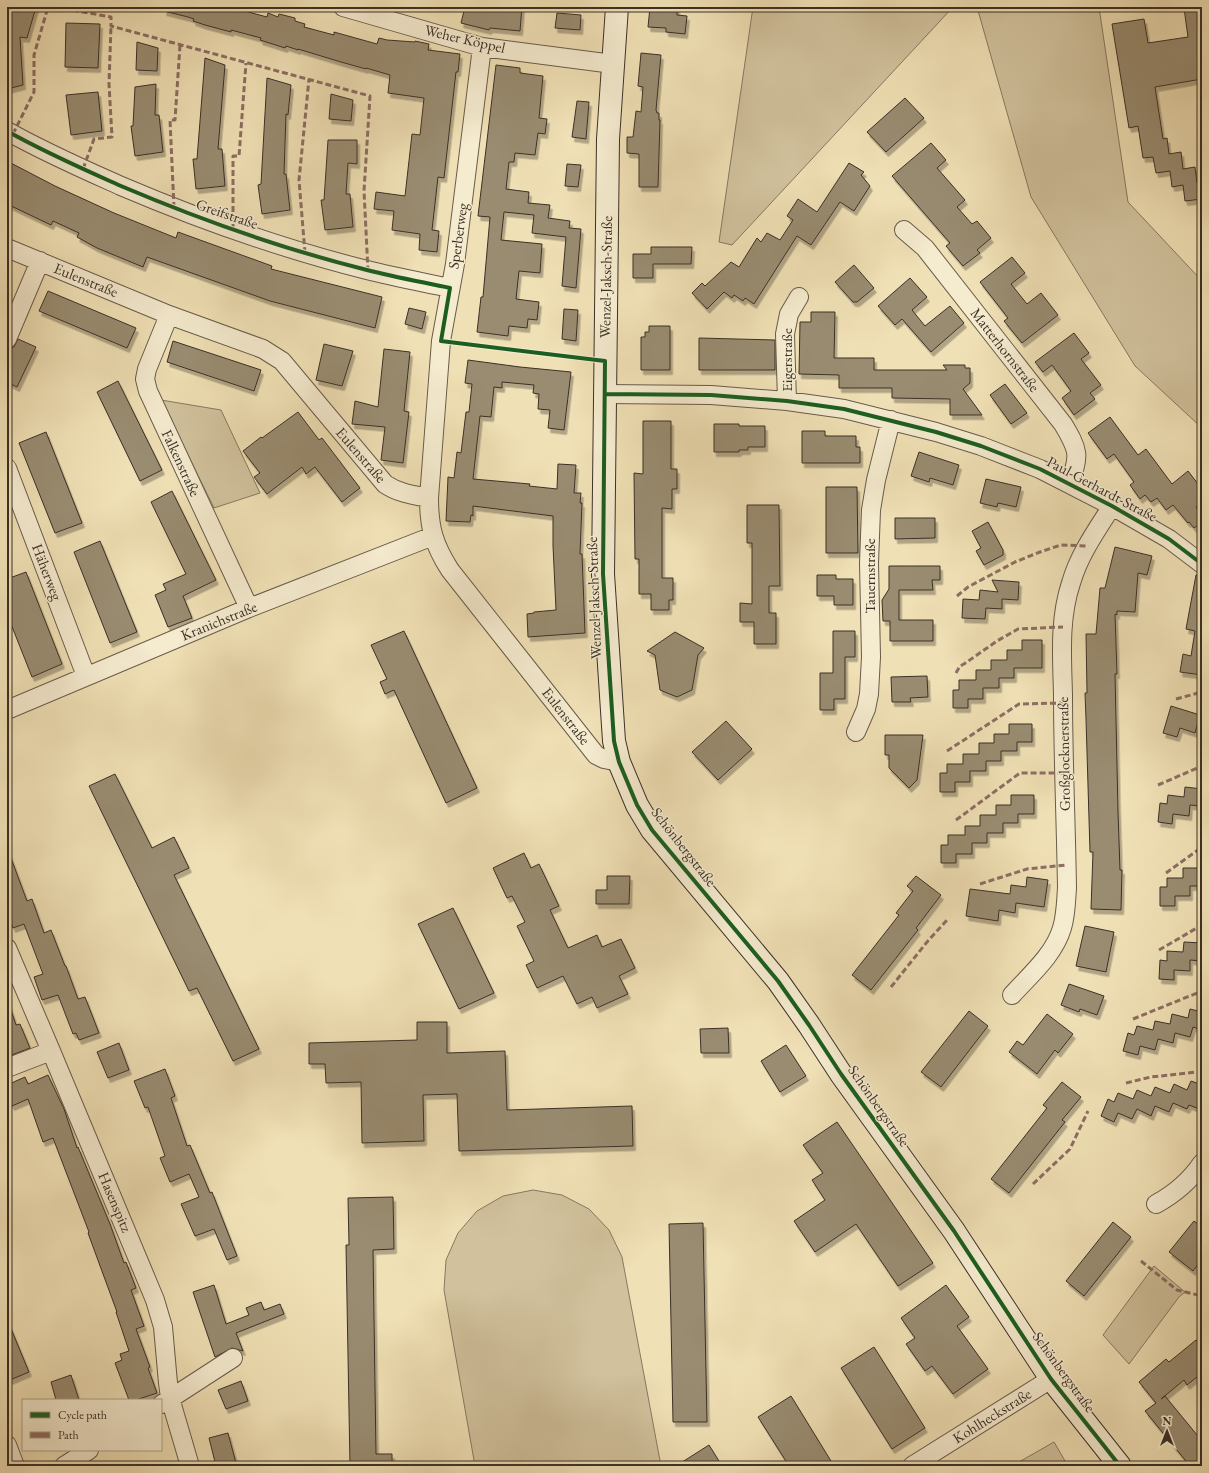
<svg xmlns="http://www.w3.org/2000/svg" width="1209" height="1473" viewBox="0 0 1209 1473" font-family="'EB Garamond',serif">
<defs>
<filter id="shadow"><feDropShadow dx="2.5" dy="4.5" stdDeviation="0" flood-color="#0004"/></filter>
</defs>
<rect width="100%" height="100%" fill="#f0e0b5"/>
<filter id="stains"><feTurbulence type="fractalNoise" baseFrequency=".005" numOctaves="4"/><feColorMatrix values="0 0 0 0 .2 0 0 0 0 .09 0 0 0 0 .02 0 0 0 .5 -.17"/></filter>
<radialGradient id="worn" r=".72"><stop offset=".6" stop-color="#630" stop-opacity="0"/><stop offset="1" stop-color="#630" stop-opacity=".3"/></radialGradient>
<path fill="#d1c29d" stroke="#867962" d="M753,7h200l-221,238 -13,-3z
M977,7h122l29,195 74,79v147l-67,-62 -104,-169z
M161,400l60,10 39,83 -46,15z
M533,1190l29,5 27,14 20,21 13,27 39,209h-186l-31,-176 2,-30 12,-27 19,-22 26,-15z
M1154,1266l31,26 -6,5 -50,67 -26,-29z
M1054,1442l14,24h-56z"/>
<path fill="#998c71" stroke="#3b3027" filter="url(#shadow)" d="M7,7h29l-9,31 -7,-1 3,48 -16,4z
M165,7h73l-1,2 30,8 1,-4 10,4 1,-3 16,4v3l10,3 -1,3 30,8v-3l43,12 2,-6 8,2 28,2v-1l14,3 -1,6 32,4 -2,18h-2l-12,106 -6,-1 -6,53 7,1 -2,21 -18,-2 1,-16 -28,-4 2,-19 -20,-2 2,-17 29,4 7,-62 8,1 4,-37 -36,-5 2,-18 -24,-7v1l-25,-7 -43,-13v1l-12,-4 -1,2 -25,-8 1,-2 -30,-8v2l-26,-7 -12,-4 1,-2 -6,-2 -24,-6z
M465,7h57l-2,24 -30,-3 -1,2 -28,-7z
M650,7h27v8l10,1 -2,18 -19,-2v-4l-18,-1z
M1195,7h7v72l-47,8 8,52 4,-1 2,16 12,-2 2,17 12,-2 2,16 5,-1v17l-17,2 -2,-16 -11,2 -2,-16 -14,2 -3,-16 -10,1 -5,-32 -9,2 -17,-104 32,-5 4,24 40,-6 -4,-29z
M557,13l24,2 -1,15 -25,-2z
M66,23l34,1 -2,44 -33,-1z
M137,42l21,6 -1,23 -21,-1z
M641,53l20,2 -5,55 1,3h2v7h1l-2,67h-19v-33l-12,-1v-16h6l3,-26 5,1 2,-25 -5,-1z
M205,58l20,7 -7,84h4l3,37 -29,3 -3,-30h4z
M496,65l24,3v5l23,3 -4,42 8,1 -2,15 -7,-1 -3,22 -20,-2 -1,9h-5l-3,27 23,3 -1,11 22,2 -2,13 22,3 -1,7 12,1 -5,59 -14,-2 4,-49 -34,-4 2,-18 -30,-3 -3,28 41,4 -2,29 -21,-2 -3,28 23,3 -2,18 -9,-1 -1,9 -18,-2 -1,10 -31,-4 4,-35h2l7,-80 -12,-1z
M267,78l24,7 -3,30 -2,-1 -2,60h2l4,36 -28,4 -4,-29 3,-1z
M156,84l-1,31h4l4,37 -28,4 -4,-30h2l2,-39z
M98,92l4,39 -31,4 -5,-40z
M331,94l22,6 -2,21 -22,-2z
M905,98l19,20 -38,34 -19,-20z
M577,101l12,1 -3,37 -14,-2z
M328,140h29v24l-9,-1 -2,31h4l3,33 -28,3 -4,-30h3z
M931,143l15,17 -9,8 28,32 -8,7 15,17 5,-3 14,17 -14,12 3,3 -17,13 -17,-20 4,-3 -58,-67z
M7,161l48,25 59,27 62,25 2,-6 94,34 -1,3 111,28 -7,31 -105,-27 -123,-44 -4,10 -46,-19 -20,-11 2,-4 -26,-12 -2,4 -44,-21z
M849,163l15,9 -3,3 9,11 -16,25 -14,-9 -29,43 -14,-9 -43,68 -9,-6 -2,3 -9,-6 -2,3 -8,-6 -17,17 -15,-16 10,-10 3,3 26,-24 8,5 18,-29 4,4 6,-9 13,7 13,-20 -6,-4 11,-17 19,13z
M567,164l14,1 -3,22 -13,-1z
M651,247h41l-1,17h-38v14h-20v-24h18z
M1012,257l13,16 -14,11 16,20 14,-11 17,22 -36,28 -18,-22 4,-3 -28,-36z
M854,265l20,23 -17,14h-4l-18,-20z
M910,278l17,19 -15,13 13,16 25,-20 14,17 -33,29 -29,-33 -7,6 -17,-19z
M48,291l88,37 -9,20 -88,-37z
M409,308l17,4 -4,17 -17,-5z
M564,309l14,1 -2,31 -14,-2z
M811,312h24l-1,46h40v12h73l-4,-5h22v3h5v15l-7,6 19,26h-32v-16l-58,-1v-10h-53v-13l-40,-1 1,-52h11z
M649,326h21v44h-29v-33h4v-5h4z
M1074,333l15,20 -8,6 20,26 -11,8 5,6 -21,16 -12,-17 9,-7 -19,-26 -9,7 -8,-10z
M699,338l76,2v30h-76z
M18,339l18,8 -19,40 -10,-5v-29l2,-4 5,-2z
M173,341l88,29 -7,21 -87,-29z
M324,344l29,7 -11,35 -26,-6z
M384,349l26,3 -6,59 5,1 -6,51 -22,-3 4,-33 -33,-3 3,-23 23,6z
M468,360l52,7 51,5 -7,58 -16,-2 2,-18 -12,-1 1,-15 -6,-1 1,-8 -32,-3v6l-8,-1 -3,30 -11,-1 -7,63 57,5 -1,2 28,3 1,-25 18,1 -2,28h7l-1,10h2l-2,51h2l3,79 -57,4 -1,-23 7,-1v-1l22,-2 -3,-64v-30l-80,-10v10l-2,-1 -1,7 -24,-1 2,-44 6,1 3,-26 4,1 5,-41h3l3,-28 -7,-1z
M118,381l44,89 -22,11 -43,-89z
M1005,384l22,29 -16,11 -21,-29z
M298,412l21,28 3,-2 38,50 -18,14 -27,-35 -9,7 -4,-7 -35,27 -13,-17 6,-4 -17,-22 18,-14 1,1z
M1110,417l28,38 8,-6 26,35 16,-13 14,18v14l-6,4 6,8v7l-8,6 -5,-6 -1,1 -15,-18 -7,5 -9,-12 -6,4 -6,-7 -5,4 -10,-14 4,-3 -20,-28 -7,5 -19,-26z
M643,421h28v48h6v20h-5v20l-10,-1v70h11v22h-4v10h-18v-16h-12v-35h-4l-1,-86 9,1z
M714,424h25v2h26v21h-17v3h-9v2h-25z
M802,431h23v5h31v11h4v16h-58z
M46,432l36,91 -27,10 -36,-90z
M919,452l40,13 -6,20 -23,-7 -1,4 -18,-6z
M986,479l35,8 -5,20 -18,-4 -1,4 -17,-4z
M826,487h31l1,66h-32z
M172,491l44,89 -33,16 9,22 -24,9 -13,-32 11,-5 -3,-6 23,-10 -35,-72z
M747,505h32l1,81h-11v27h7v31h-22v-22h-14v-19l12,1v-61h-5z
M895,518h40v20l-40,1z
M988,522l15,28v5l-19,10 -8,-14 5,-3 -9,-17z
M100,541l37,91 -27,11 -36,-91z
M1115,547l37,9 -5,19 -9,-2 -3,39 -18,-1v4l-2,-1 2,60h-2l3,137 2,59h2l-1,40 -30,-1 2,-57h-3l-4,-133 -1,-26h2l-1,-59h10l4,-46h5z
M889,566h51v14h-8l1,10h-34v30h34v21h-43v-20h-7l-1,-21 7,-11z
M26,572l36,92 -30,13 -25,-63v-35z
M817,575h19v4h17v26h-19v-9h-17z
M1196,575h6v100l-22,-3 3,-18 8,2 4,-25 -9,-2z
M992,580l27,2 -1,18 -16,-1v10l-16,-1 -1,11 -23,-1 1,-19 16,1 1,-10 18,2z
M404,631l73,157 -31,15 -52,-113 -9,4 -5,-12 7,-3 -16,-34z
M833,631h22v26h-10v42h-11v11h-14v-37h13z
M675,632l29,16 -6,7 -6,35 -15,7 -17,-7 -5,-35 -8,-4z
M1022,640h20v28h-28v10h-15v10h-16v11h-15v9h-15v-18h6v-10h17v-10h15v-10h16v-10h15z
M927,676l1,21 -18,1 1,4h-19l-1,-25z
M1171,706l29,9 -5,18 -15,-5 -3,9 -14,-4z
M726,721l26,28 -34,31 -26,-28z
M1009,724h23v18h-15v9h-16v10h-15v10h-16v11h-15v10h-15v-19h7v-9h16v-10h16v-11h15v-9h15z
M885,735h38l-6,45 -8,8 -20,-20v-13h-4z
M115,774l37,74 22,-11 15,31 -15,7 85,174 -26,12 -36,-73 -8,3 -100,-205z
M1185,787l17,2v17l-12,-1 -1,11 -16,-2 -1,10 -14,-2 2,-19 7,1 1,-9 16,2z
M1011,795h23v19h-16v9h-15v10h-16v10h-15v11h-16v9h-15v-18h7v-10h17v-9h15v-11h16v-10h15z
M7,850h1l19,51 5,-2 12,34 7,-3 14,36h1l12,33 7,-2 14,36 -20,7 -3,-7 -3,1 -15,-39 -16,5 -8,-23 9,-3 -19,-50 -11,4 -6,-17z
M524,853l7,15 8,-4 20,42 -9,4 18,38 29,-13 5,12 19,-8 14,29 -16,8 9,18 -31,14 -5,-11 -15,7 -14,-28 -26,12 -11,-23 8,-4 -17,-35 8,-4 -13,-26 -5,2 -14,-30z
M1183,868h19v18h-12v10h-15v10h-15v-19h7v-9h16z
M607,876h23l-1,28h-33v-14h11z
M916,876l25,19 -25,33 2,2 -47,60 -19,-15 47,-60 -3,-2 17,-22 -6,-5z
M1027,877l21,3 -4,27 -28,-4 -1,10 -16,-3 -1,11 -32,-5 4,-27 40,5 1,-9 15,2z
M453,908l41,85 -35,16 -41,-85z
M1085,926l29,6 -8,40 -30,-6z
M1184,942l18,1v18l-12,-1v11l-16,-1v10l-15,-1 1,-19 7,1v-10l16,1z
M1069,984l35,12 -7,19 -17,-6 -1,3 -18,-7z
M7,1004h2l7,21 4,-1 10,24 -21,8 -2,-5z
M1190,1009l12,3v18l-9,-3 -3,10 -15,-4 -2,10 -15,-4 -3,11 -15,-4 -2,9 -15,-4 5,-18 6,2 3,-9 16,4 2,-9 15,3 2,-10 16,4z
M969,1011l19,15 -47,61 -20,-15z
M1047,1014l26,20 -15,19 -3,-3 -18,24 -28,-22 8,-11 6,4z
M417,1022h30v31l58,-2 2,59 125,-4 1,40 -174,5 -2,-57 -34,1 1,46 -62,2 -1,-61 -35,1 -1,-19h-16v-21l108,-3z
M728,1028l1,25h-28l-1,-24z
M119,1043l10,27 -21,8 -11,-26z
M786,1045l20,31 -26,16 -19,-31z
M165,1069l10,27 -4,2 16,48 3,-1 20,48 2,-1 25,64 -10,4 -13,-31 -19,7 -14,-32 18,-7 -10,-23 -19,8 -10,-24 5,-2 -17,-49 -3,1 -11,-27z
M48,1075l16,34 13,39 1,-1 32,77 14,39 2,-1 10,26 -5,2 13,36 -8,3 14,38 -2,1 9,25 -21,7h-7l-14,-37 7,-3 -2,-6 9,-3 -13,-39h1l-29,-79 1,-1 -36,-94 -10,4 -15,-43 -16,7 -5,-11v-10l18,-8 3,7z
M1191,1081l11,4v25l-13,-5 -2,4 -14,-6 -4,9 -14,-6 -4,10 -14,-7 -5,10 -14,-6 -4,9 -13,-6 7,-17 6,3 4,-9 15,6 4,-9 14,6 4,-9 15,6 4,-9 13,6z
M1062,1082l19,15 -19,23 3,2 -56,71 -18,-14 56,-71 -4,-3z
M837,1122l96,141 -35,23 -42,-62 -41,28 -21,-31 31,-21 -13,-20 11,-7 -20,-28z
M393,1197l1,52 -21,1 3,204h16v12h-42l-4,-221h3l-1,-47z
M1194,1221l8,6v32l-9,12 -24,-19z
M1113,1222l18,15 -47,59 -18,-15z
M703,1223l4,199h-34l-4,-198z
M214,1285l12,39 23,-9 -3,-7 15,-6 3,8 16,-6 4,10 -48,19 7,18 -11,-3 -17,9 -22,-65z
M946,1285l23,32 -12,9 31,43 -35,25 -21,-28 -7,5 -19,-27 9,-6 -14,-20z
M7,1319l22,53 -19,8 -3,-7z
M1196,1340l6,7v26l-15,12 -3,-5 -23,19 4,-3 37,45v20l-6,5h-6l-45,-55 11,-8 -17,-21 27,-23 3,3z
M874,1347l51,81 -33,21 -51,-81z
M71,1375l8,25h-23l-5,-18z
M241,1381l7,20 -22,8 -8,-19z
M791,1396l43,70h-45l-31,-49z
M228,1433l8,30 -9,3h-11l-7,-28z
M709,1445l13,21h-46z"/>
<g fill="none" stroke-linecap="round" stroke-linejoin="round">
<defs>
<path id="street" d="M343,7l139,40 131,17
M482,47l-27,217 -14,77 -12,157c0,30 5,47 21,72l146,185 8,4 15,3
M7,131c37,21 76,38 114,55 80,34 162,63 246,84 27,7 55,12 83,18
M904,230l21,18 138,176c15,25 18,32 6,59
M7,248l162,67 94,34 19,12 103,123c13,9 28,11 44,14
M169,315l-22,54 -2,10 3,12 101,217
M7,339l33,-78
M605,394l106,1 76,6 57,8 92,23 45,14 59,23 72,37 57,33 33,25
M787,401l-2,-67 4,-20 10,-17
M7,468l79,208
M7,710l242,-102 184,-72
M856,732l10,-23 3,-15 2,-37 -2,-94 2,-53 5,-30 15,-60
M7,948l44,103 104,249 8,27 5,56 2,15 20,68
M1012,995c18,-20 42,-40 50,-67 4,-13 4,-27 5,-40 -1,-65 -4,-129 -4,-194 -1,-37 -4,-75 8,-111 8,-28 25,-52 41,-77
M7,1068l44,-17
M1156,1204c20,-11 34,-23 46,-41
M162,1404l71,-46
M7,1445l8,21
M64,1466l25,-16
M912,1466l139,-87"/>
<path id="secondary" d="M617,7l-9,132 -5,435 11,167 5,21 18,43 15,25 126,151 31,44 32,49 113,157 97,148 69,87"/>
</defs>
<use href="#street" stroke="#685c4a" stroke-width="20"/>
<use href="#secondary" stroke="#3b3027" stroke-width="24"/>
<use href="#street" stroke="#f5ebcf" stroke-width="18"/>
<use href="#secondary" stroke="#f5ebcf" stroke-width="22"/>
<path stroke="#8d6e63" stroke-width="3" stroke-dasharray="6 3" stroke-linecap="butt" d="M55,7l56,10v9l259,70 -6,95 4,80
M13,134l21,-42v-37l14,-48
M83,169l11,-30 18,-2 -3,-53 2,-58
M174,208l-4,-88h5l5,-75
M233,230v-74h6l7,-93
M305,253l-6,-73 10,-101
M957,596l11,-9 47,-25 25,-10 21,-7 26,1
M956,673l4,-7 4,-2 33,-23 21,-12 45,-2
M1176,699l26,-7
M947,751l72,-47 44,-1
M1158,785l44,-19
M956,820l64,-47h44
M1166,873l36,-26
M980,884l47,-15 39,-4
M1159,950l43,-25
M891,987l36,-45 20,-22
M1133,1019l69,-28
M1126,1083l25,-6 46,-5 5,1
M1033,1184l37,-35 18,-38
M1141,1261l36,29 25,6"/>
<defs>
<path id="cycleway" d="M7,131c37,21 76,38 114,55 80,34 162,63 246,84 27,7 55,12 83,18l-9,53 164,20 -2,213 11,167 5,21 18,43 15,25 126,151 31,44 32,49 113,157 97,148 69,87
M605,394l106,1 76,6 57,8 92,23 45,14 59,23 72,37 57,33 33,25"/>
</defs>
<use href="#cycleway" stroke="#f5ebcf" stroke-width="6"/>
<use href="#cycleway" stroke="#1b5e20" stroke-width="4"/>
</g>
<g text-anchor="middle" stroke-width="3" stroke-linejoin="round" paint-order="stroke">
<g font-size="15" fill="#3b3027" stroke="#f5ebcf">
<text transform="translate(465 39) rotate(13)" y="5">Weher Köppel</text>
<text transform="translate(227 214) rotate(19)" y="5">Greifstraße</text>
<text transform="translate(458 236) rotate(-82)" y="5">Sperberweg</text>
<text transform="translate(606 277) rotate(-89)" y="5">Wenzel-Jaksch-Straße</text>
<text transform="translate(86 280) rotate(22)" y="5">Eulenstraße</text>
<text transform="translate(1005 350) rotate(52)" y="5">Matterhornstraße</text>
<text transform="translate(787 360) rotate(-90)" y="5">Eigerstraße</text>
<text transform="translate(361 455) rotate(49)" y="5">Eulenstraße</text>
<text transform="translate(181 463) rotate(65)" y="5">Falkenstraße</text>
<text transform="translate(1102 489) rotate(28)" y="5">Paul-Gerhardt-Straße</text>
<text transform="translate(47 572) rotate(69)" y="5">Häherweg</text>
<text transform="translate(870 576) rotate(-90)" y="5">Tauernstraße</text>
<text transform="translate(594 598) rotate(-92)" y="5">Wenzel-Jaksch-Straße</text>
<text transform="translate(219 621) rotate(-22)" y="5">Kranichstraße</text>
<text transform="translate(566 716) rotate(52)" y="5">Eulenstraße</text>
<text transform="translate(1064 754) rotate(-91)" y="5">Großglocknerstraße</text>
<text transform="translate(684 847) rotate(52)" y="5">Schönbergstraße</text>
<text transform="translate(879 1106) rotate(55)" y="5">Schönbergstraße</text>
<text transform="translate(115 1202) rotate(67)" y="5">Hasenspitz</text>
<text transform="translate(1064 1372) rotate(54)" y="5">Schönbergstraße</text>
<text transform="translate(992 1416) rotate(-32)" y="5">Kohlheckstraße</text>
</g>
</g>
<rect width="1209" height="1473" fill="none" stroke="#f0e0b5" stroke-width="24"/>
<rect x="8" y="8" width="1193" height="1457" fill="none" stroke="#3b3027" stroke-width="2"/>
<rect x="12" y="12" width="1185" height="1449" fill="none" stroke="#3b3027"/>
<rect x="22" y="1399" width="140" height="52" fill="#f5ebcf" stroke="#aba08c"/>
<rect x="30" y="1412" width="20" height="6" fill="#1b5e20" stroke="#aba08c"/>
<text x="58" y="1419" font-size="12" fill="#3b3027">Cycle path</text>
<rect x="30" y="1432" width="20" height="6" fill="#8d6e63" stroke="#aba08c"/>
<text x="58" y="1439" font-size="12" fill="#3b3027">Path</text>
<g transform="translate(1167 1431)" stroke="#f5ebcf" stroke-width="3" paint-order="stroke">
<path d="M0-3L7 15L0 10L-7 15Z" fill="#3b3027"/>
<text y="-6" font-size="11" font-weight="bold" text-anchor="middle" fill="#3b3027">N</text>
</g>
<rect width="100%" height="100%" filter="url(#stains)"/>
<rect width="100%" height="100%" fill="url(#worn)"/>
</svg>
